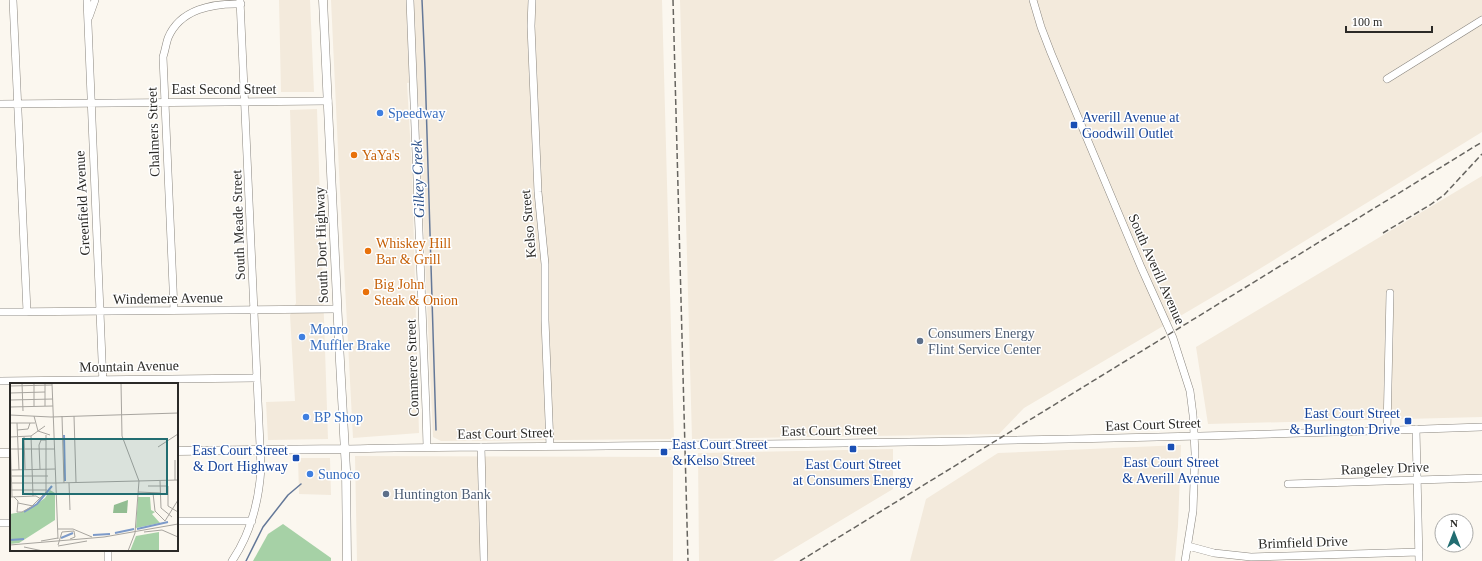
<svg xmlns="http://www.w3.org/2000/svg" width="1482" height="561" viewBox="0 0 1482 561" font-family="'Times New Roman',serif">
<rect width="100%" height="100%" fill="#fbf7ef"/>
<path fill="#f3eadc" d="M279,0h31l4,92h-33z
M331,0h331l12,439 -233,2 -8,-4 -16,-355 -10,1 5,88 7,262 -66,5 -14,-267z
M680,0h802v132l-239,147 -219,129 -25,26 -307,5z
M317,109l11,330 -60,1 -2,-38 29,-1 -5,-86 6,-12 -6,-193z
M1482,176v241l-274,7 -12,-77z
M1181,445l-3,81 -3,35h-265l16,-62 72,-46z
M893,449v40l-120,72h-74l-1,-108z
M355,456l318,1v104h-316z
M298,458h32l1,37 -32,-1z"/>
<path fill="#a6d1a6" d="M283,524l48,34v3h-78l15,-27z"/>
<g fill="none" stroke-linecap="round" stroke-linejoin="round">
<path stroke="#647898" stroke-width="1.5" d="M422,0l3,68 11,362
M246,561l17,-34 25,-32 13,-11"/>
<defs>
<path id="minor" d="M13,0l14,312
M87,0l16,384
M410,0l16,410 1,37
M532,0l-1,26 7,166 7,72v56l5,126
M1033,0l8,27 10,26 90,214 32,71 17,53 3,24 2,38 -2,58 -8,50
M89,17l6,-17
M1387,79l95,-59
M0,104l328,-3
M174,310l-11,-253c2,-6 3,-13 5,-19 12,-29 45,-35 73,-34
M0,312l337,-3
M0,381l257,-3
M1416,429l3,132
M1387,430l3,-137
M481,447l3,114
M345,449c114,-3 228,-2 343,-4 264,-3 529,-8 794,-18
M1288,484l194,-6
M177,521h75
M0,523h11
M1188,546l26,7 37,4 168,-5
M108,550v11
M232,561c19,-28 27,-60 29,-93l-21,-468"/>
<path id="major" d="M323,0l16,343 7,127 1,91
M177,451l168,-2
M0,453h11"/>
</defs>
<use href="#minor" stroke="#8a867f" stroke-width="8"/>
<use href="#major" stroke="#8a867f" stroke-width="9"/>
<use href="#minor" stroke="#fff" stroke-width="7"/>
<use href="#major" stroke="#fff" stroke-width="8"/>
<path stroke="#676560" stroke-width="1.5" stroke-dasharray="6 3" stroke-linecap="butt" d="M673,0l15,561
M1383,233l47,-28 14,-10 38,-41
M800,561l682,-419"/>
</g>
<g fill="#3f7fe0" stroke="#fff" stroke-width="1.5">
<circle cx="380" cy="113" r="4"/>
<circle cx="302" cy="337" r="4"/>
<circle cx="306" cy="417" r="4"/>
<circle cx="310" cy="474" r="4"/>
</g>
<g fill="#1a4fb4" stroke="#fff" stroke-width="1.5">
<rect x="1070" y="121" width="8" height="8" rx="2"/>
<rect x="1404" y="417" width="8" height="8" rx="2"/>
<rect x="1167" y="443" width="8" height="8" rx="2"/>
<rect x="849" y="445" width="8" height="8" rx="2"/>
<rect x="660" y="448" width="8" height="8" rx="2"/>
<rect x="292" y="454" width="8" height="8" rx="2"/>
</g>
<g fill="#e8710a" stroke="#fff" stroke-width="1.5">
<circle cx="354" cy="155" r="4"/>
<circle cx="368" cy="251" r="4"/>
<circle cx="366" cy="292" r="4"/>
</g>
<g fill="#5c6f8a" stroke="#fff" stroke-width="1.5">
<circle cx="920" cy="341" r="4"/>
<circle cx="386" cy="494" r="4"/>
</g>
<g text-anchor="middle" stroke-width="3" stroke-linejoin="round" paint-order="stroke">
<g font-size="14" fill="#2b2a27" stroke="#fff">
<text x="224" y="94">East Second Street</text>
<text transform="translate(153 132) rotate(-92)" y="5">Chalmers Street</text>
<text transform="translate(82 203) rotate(-93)" y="5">Greenfield Avenue</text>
<text transform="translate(528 224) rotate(-95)" y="5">Kelso Street</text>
<text transform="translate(238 225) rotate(-92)" y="5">South Meade Street</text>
<text transform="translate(321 245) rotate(-92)" y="5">South Dort Highway</text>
<text transform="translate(1157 269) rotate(66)" y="5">South Averill Avenue</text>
<text transform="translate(168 298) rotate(-1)" y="5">Windemere Avenue</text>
<text transform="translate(129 366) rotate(-1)" y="5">Mountain Avenue</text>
<text transform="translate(412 368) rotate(-92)" y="5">Commerce Street</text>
<text transform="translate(1153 424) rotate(-2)" y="5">East Court Street</text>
<text transform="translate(829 430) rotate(-1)" y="5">East Court Street</text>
<text transform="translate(505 433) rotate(-1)" y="5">East Court Street</text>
<text transform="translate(1385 468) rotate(-2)" y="5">Rangeley Drive</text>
<text transform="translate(1303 542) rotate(-2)" y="5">Brimfield Drive</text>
</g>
<g font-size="14" fill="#366cbe" stroke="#fff" text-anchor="start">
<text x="388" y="118">Speedway</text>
<text x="310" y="334">Monro<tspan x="310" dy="16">Muffler Brake</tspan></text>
<text x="314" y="422">BP Shop</text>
<text x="318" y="479">Sunoco</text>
</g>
<g font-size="14" fill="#164399" stroke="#fff" text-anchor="start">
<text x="1082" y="122">Averill Avenue at<tspan x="1082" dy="16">Goodwill Outlet</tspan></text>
<text x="1400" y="418" text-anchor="end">East Court Street<tspan x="1400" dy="16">&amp; Burlington Drive</tspan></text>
<text x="672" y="449">East Court Street<tspan x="672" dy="16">&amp; Kelso Street</tspan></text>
<text x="288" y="455" text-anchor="end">East Court Street<tspan x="288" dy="16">&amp; Dort Highway</tspan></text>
<text x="1171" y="467" text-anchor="middle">East Court Street<tspan x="1171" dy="16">&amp; Averill Avenue</tspan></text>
<text x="853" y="469" text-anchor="middle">East Court Street<tspan x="853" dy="16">at Consumers Energy</tspan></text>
</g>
<g font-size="14" fill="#c56008" stroke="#fff" text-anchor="start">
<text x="362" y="160">YaYa's</text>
<text x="376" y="248">Whiskey Hill<tspan x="376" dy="16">Bar &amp; Grill</tspan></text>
<text x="374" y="289">Big John<tspan x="374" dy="16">Steak &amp; Onion</tspan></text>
</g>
<g font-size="14" fill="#4e5e75" stroke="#fff" text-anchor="start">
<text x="928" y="338">Consumers Energy<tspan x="928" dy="16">Flint Service Center</tspan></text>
<text x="394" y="499">Huntington Bank</text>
</g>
<g font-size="15" font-style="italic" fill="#294f89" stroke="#fff">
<text transform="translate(418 179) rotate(-92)" y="5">Gilkey Creek</text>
</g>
</g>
<g transform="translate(10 383)">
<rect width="168" height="168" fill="#fbf7ef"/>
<path d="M40,107l5,3v27l-36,23 -9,1v-30l17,-3 18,-13zM149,149v19h-29l6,-15z" fill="#a6d1a6"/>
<path d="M118,117l-1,13h-14l1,-8z" fill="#92bd92"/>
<path d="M128,114h12l1,13 4,2 -3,2 8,9 -24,5z" fill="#a6d1a6"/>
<path fill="none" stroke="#7c9ac9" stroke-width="2" d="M54,52l1,46M14,129l13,-8 15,-18M127,146l31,-7M105,150l19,-4M83,152l17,-1M51,155l12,-5M0,157l14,-1"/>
<path fill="none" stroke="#a8a59f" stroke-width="1" d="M12,0l1,28M24,0v23M35,0v23M42,0l6,156M111,0l1,53 17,45 -4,52 -7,18M0,3l42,-1M0,10l35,-1M0,17l43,-1M0,24l43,-1M0,32l41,2 127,-4M24,33l4,15 12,4M52,33l2,67M64,33l2,66M0,40h25M7,40l2,47M7,47l11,-1 2,-6M0,49l2,65M21,53l2,60M0,54l21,-1 14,-10M14,54l1,32M148,64l20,-13M0,66h45M165,77v20M30,86l-1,-24 2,-5h5M0,87l45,-1M0,93h38M150,98l1,27 11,9M0,100h46M46,100l122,-3M59,100l1,27M138,103h20v20l10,6M0,107h37M128,109l23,1M143,110l2,18 10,10 13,-21M0,114l26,-1 5,3M4,114l4,4 -1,11h5l9,-5 15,-15v-57M8,120l15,3M48,146h15l19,8M134,149l18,-2 16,7M31,158l17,-3M0,162l94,-8 74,-13M48,162l4,-13 12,-1 1,6 -5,2M48,163l29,-5M14,164l19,4"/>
<path fill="#226d71" fill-opacity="0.15" stroke="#226d71" stroke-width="2" d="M13,56h144v55h-144z"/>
<rect width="168" height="168" fill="none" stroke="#2b2a27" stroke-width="2"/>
</g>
<g transform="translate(1454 533)"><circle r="19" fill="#ffffff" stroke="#aaaaa9"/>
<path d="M0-3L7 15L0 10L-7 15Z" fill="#226d71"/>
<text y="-6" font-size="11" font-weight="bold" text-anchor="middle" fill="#2b2a27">N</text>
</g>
<path d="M1346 26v6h86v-6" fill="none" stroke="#2b2a27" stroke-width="2"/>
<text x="1352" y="26" font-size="12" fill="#2b2a27" stroke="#ffffff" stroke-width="3" paint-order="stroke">100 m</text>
</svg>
